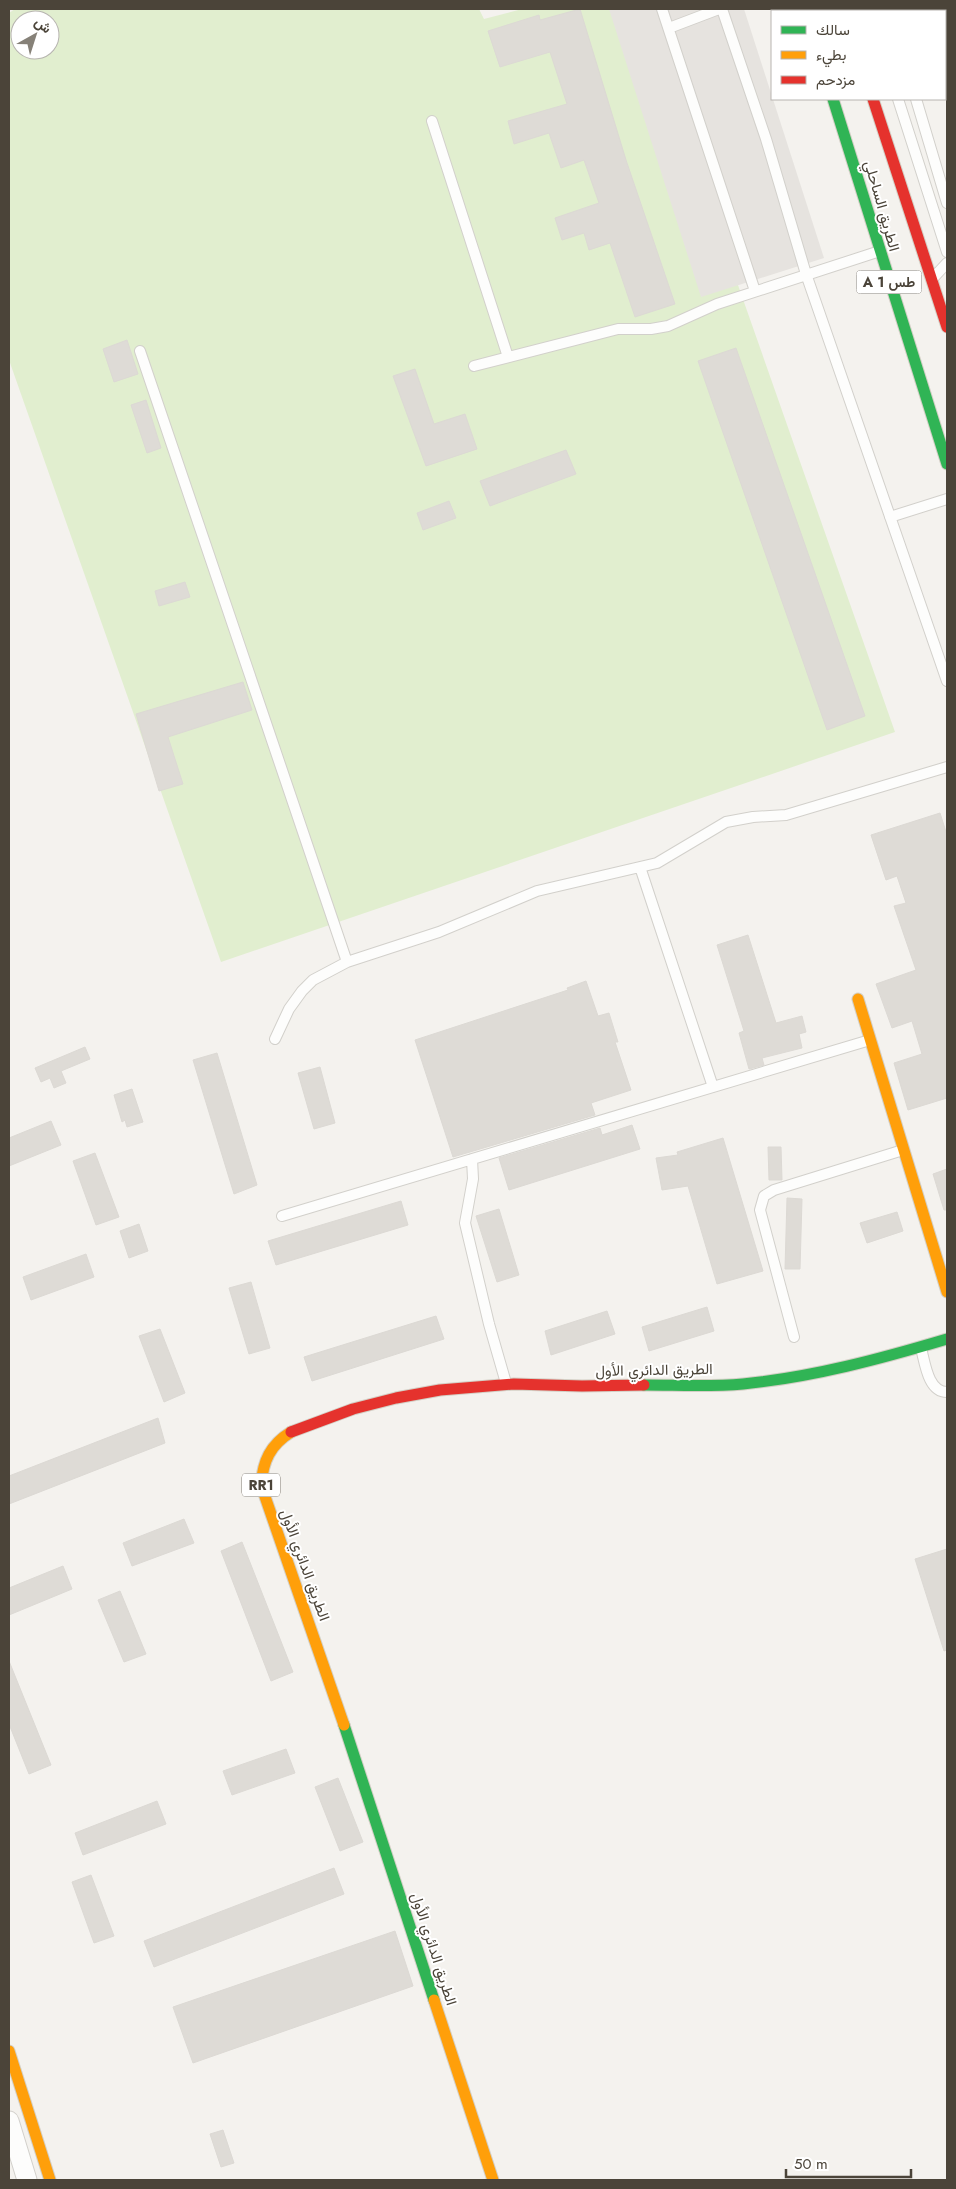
<svg xmlns="http://www.w3.org/2000/svg" width="956" height="2189" viewBox="0 0 956 2189" font-family="Jost,Vazirmatn,sans-serif">
<rect width="100%" height="100%" fill="#f4f2ee"/>
<path fill="#e1eecf" fill-rule="evenodd" d="M15,9h464l5,10 38,-10h119l254,723 -674,230 -212,-602v-347zM20,20h30v30h-30z"/>
<path fill="#e6e3df" d="M609,9h135l80,249 -123,39z"/>
<path fill="#dedbd6" stroke="#dcd9d4" d="M580,9l46,151 49,144 -40,13 -25,-74 -21,7 -5,-17 -22,7 -7,-22 44,-15 -15,-43 -23,8 -12,-35 -35,11 -6,-23 59,-17 -17,-52 -50,15 -12,-36 51,-16 1,5z
M127,340l11,34 -24,8 -11,-33z
M736,348l129,368 -38,14 -129,-369z
M415,369l19,55 31,-10 12,35 -51,17 -33,-90z
M146,400l15,48 -14,5 -16,-48z
M566,450l10,24 -86,32 -10,-25z
M449,501l7,17 -33,12 -6,-17z
M185,582l5,15 -31,9 -4,-15z
M243,682l9,28 -84,27 15,47 -24,7 -23,-77z
M940,813l7,22v263l-39,12 -14,-47 28,-9 -10,-33 -20,7 -16,-44 40,-14 -22,-64 12,-3 -9,-27 -11,4 -15,-45z
M748,935l28,88 26,-7 4,16 -7,2 3,14 -40,10 2,7 -15,4 -10,-36 5,-2 -27,-86z
M586,981l12,35 11,-3 9,29h-3l16,48 -40,13 4,12 -142,42 -38,-117 153,-50 -1,-2z
M85,1047l5,12 -29,12 5,12 -12,5 -4,-10 -9,4 -6,-14z
M217,1053l40,132 -23,9 -41,-134z
M320,1067l15,56 -21,6 -16,-56z
M132,1089l11,33 -16,5 -2,-7 -3,2 -8,-27z
M51,1121l10,24 -52,21v-28z
M632,1125l8,24 -131,41 -10,-32 101,-30 2,7z
M723,1138l40,133 -46,13 -29,-98 -26,4 -6,-32 22,-3 -1,-3z
M768,1147h13l1,33h-13z
M95,1153l24,64 -23,8 -23,-64z
M947,1169v41h-3l-11,-36z
M787,1198l15,1 -2,70h-15z
M401,1201l7,24 -132,40 -8,-24z
M499,1209l20,66 -22,7 -21,-66z
M897,1212l6,19 -36,12 -7,-20z
M139,1224l9,27 -19,7 -9,-27z
M86,1254l8,23 -63,23 -8,-23z
M251,1282l19,66 -21,6 -20,-66z
M707,1307l7,24 -65,20 -7,-24z
M607,1311l8,23 -64,21 -6,-24z
M436,1316l8,23 -132,42 -8,-24z
M160,1329l25,64 -21,9 -25,-66z
M158,1418l7,25 -156,61v-28z
M184,1519l10,24 -62,23 -9,-23z
M242,1542l51,130 -22,9 -50,-130z
M947,1549v101l-3,1 -29,-92z
M63,1566l9,23 -63,26v-27z
M120,1591l26,63 -22,8 -26,-62z
M9,1661l42,104 -22,9 -20,-50z
M286,1749l9,24 -63,22 -9,-24z
M338,1778l25,64 -23,9 -25,-64z
M157,1801l9,23 -83,31 -8,-22z
M334,1868l10,26 -190,73 -10,-26z
M91,1875l23,61 -20,7 -22,-61z
M395,1931l18,55 -220,77 -20,-56z
M223,2130l11,33 -13,4 -11,-33z"/>
<g fill="none" stroke-linecap="round" stroke-linejoin="round">
<defs>
<path id="lane" d="M662,9l93,282
M722,9l44,130 40,135 141,407
M869,9l1,2
M888,9l1,2
M669,28l50,-19
M898,99l49,153
M916,99l31,104
M432,121l76,236
M934,277l13,-14
M140,351l207,611
M474,366l144,-37h33l17,-3 49,-22 163,-53
M890,517l57,-18
M640,867l73,220
M275,1039l14,-30 13,-18 11,-11 34,-18 92,-30 98,-41 120,-28 69,-41 27,-5 33,-2 161,-48
M472,1159l1,20 -8,44 24,101 17,59
M282,1216l588,-176
M794,1337l-34,-127 4,-14 10,-6 129,-40
M921,1348c4,15 7,44 26,44"/>
<path id="street" d="M9,2121l18,59"/>
<path id="fast" d="M833,99l114,365
M644,1385c33,0 66,2 99,-1 70,-7 137,-25 204,-45
M344,1725l90,275"/>
<path id="slow" d="M803,9l1,2
M844,9l1,2
M858,999l89,293
M291,1432c-21,13 -28,29 -30,53l83,240
M434,2000l59,180
M9,2051l41,129"/>
<path id="jam" d="M873,99l74,228
M291,1432l62,-23 43,-11 44,-8 74,-6 68,2 62,-1"/>
</defs>
<use href="#lane" stroke="#d2d0cb" stroke-width="12"/>
<use href="#street" stroke="#d2d0cb" stroke-width="21"/>
<use href="#fast" stroke="#d3cfc5" stroke-width="13"/>
<use href="#slow" stroke="#d3cfc5" stroke-width="13"/>
<use href="#jam" stroke="#d3cfc5" stroke-width="13"/>
<use href="#lane" stroke="#fdfdfc" stroke-width="10"/>
<use href="#street" stroke="#fdfdfc" stroke-width="19"/>
<use href="#fast" stroke="#30b455" stroke-width="11"/>
<use href="#slow" stroke="#ff9f0a" stroke-width="11"/>
<use href="#jam" stroke="#e5322d" stroke-width="11"/>
</g>
<g text-anchor="middle" stroke-width="4" stroke-linejoin="round" paint-order="stroke">
<g fill="#fff" stroke="#817c74" stroke-width="1">
<rect x="856.5" y="270.5" width="65" height="23" rx="4"/>
<rect x="242" y="1473.5" width="38" height="23" rx="4"/>
</g>
<g font-size="14" font-weight="bold" fill="#4b4439">
<text x="889" y="287">A 1 طس</text>
<text x="261" y="1490">RR1</text>
</g>
<g font-size="15" fill="#4b4439" stroke="#fff">
<text transform="translate(882 206) rotate(74)" y="5">الطريق الساحلي</text>
<text transform="translate(654 1370) rotate(-1)" y="5">الطريق الدائري الأول</text>
<text transform="translate(305 1565) rotate(70)" y="5">الطريق الدائري الأول</text>
<text transform="translate(434 1949) rotate(72)" y="5">الطريق الدائري الأول</text>
</g>
</g>
<rect width="956" height="2189" fill="none" stroke="#4b4439" stroke-width="20"/>
<rect x="771" y="10" width="175" height="90" fill="#ffffff" stroke="#b7b4b0"/>
<rect x="781" y="26" width="25" height="8" fill="#30b455" stroke="#b7b4b0"/>
<text x="816" y="35" font-size="15" fill="#4b4439">سالك</text>
<rect x="781" y="51" width="25" height="8" fill="#ff9f0a" stroke="#b7b4b0"/>
<text x="816" y="60" font-size="15" fill="#4b4439">بطيء</text>
<rect x="781" y="76" width="25" height="8" fill="#e5322d" stroke="#b7b4b0"/>
<text x="816" y="85" font-size="15" fill="#4b4439">مزدحم</text>
<g transform="translate(35 35) rotate(39)"><circle r="24" fill="#ffffff" stroke="#b7b4b0"/>
<path d="M0-4L9 19L0 12L-9 19Z" fill="#868178"/>
<text y="-8" font-size="14" font-weight="bold" text-anchor="middle" fill="#4b4439">ش</text>
</g>
<path d="M786 2169v8h125v-8" fill="none" stroke="#4b4439" stroke-width="2.5"/>
<text x="794" y="2169" font-size="15" fill="#4b4439" stroke="#ffffff" stroke-width="4" paint-order="stroke">50 m</text>
</svg>
